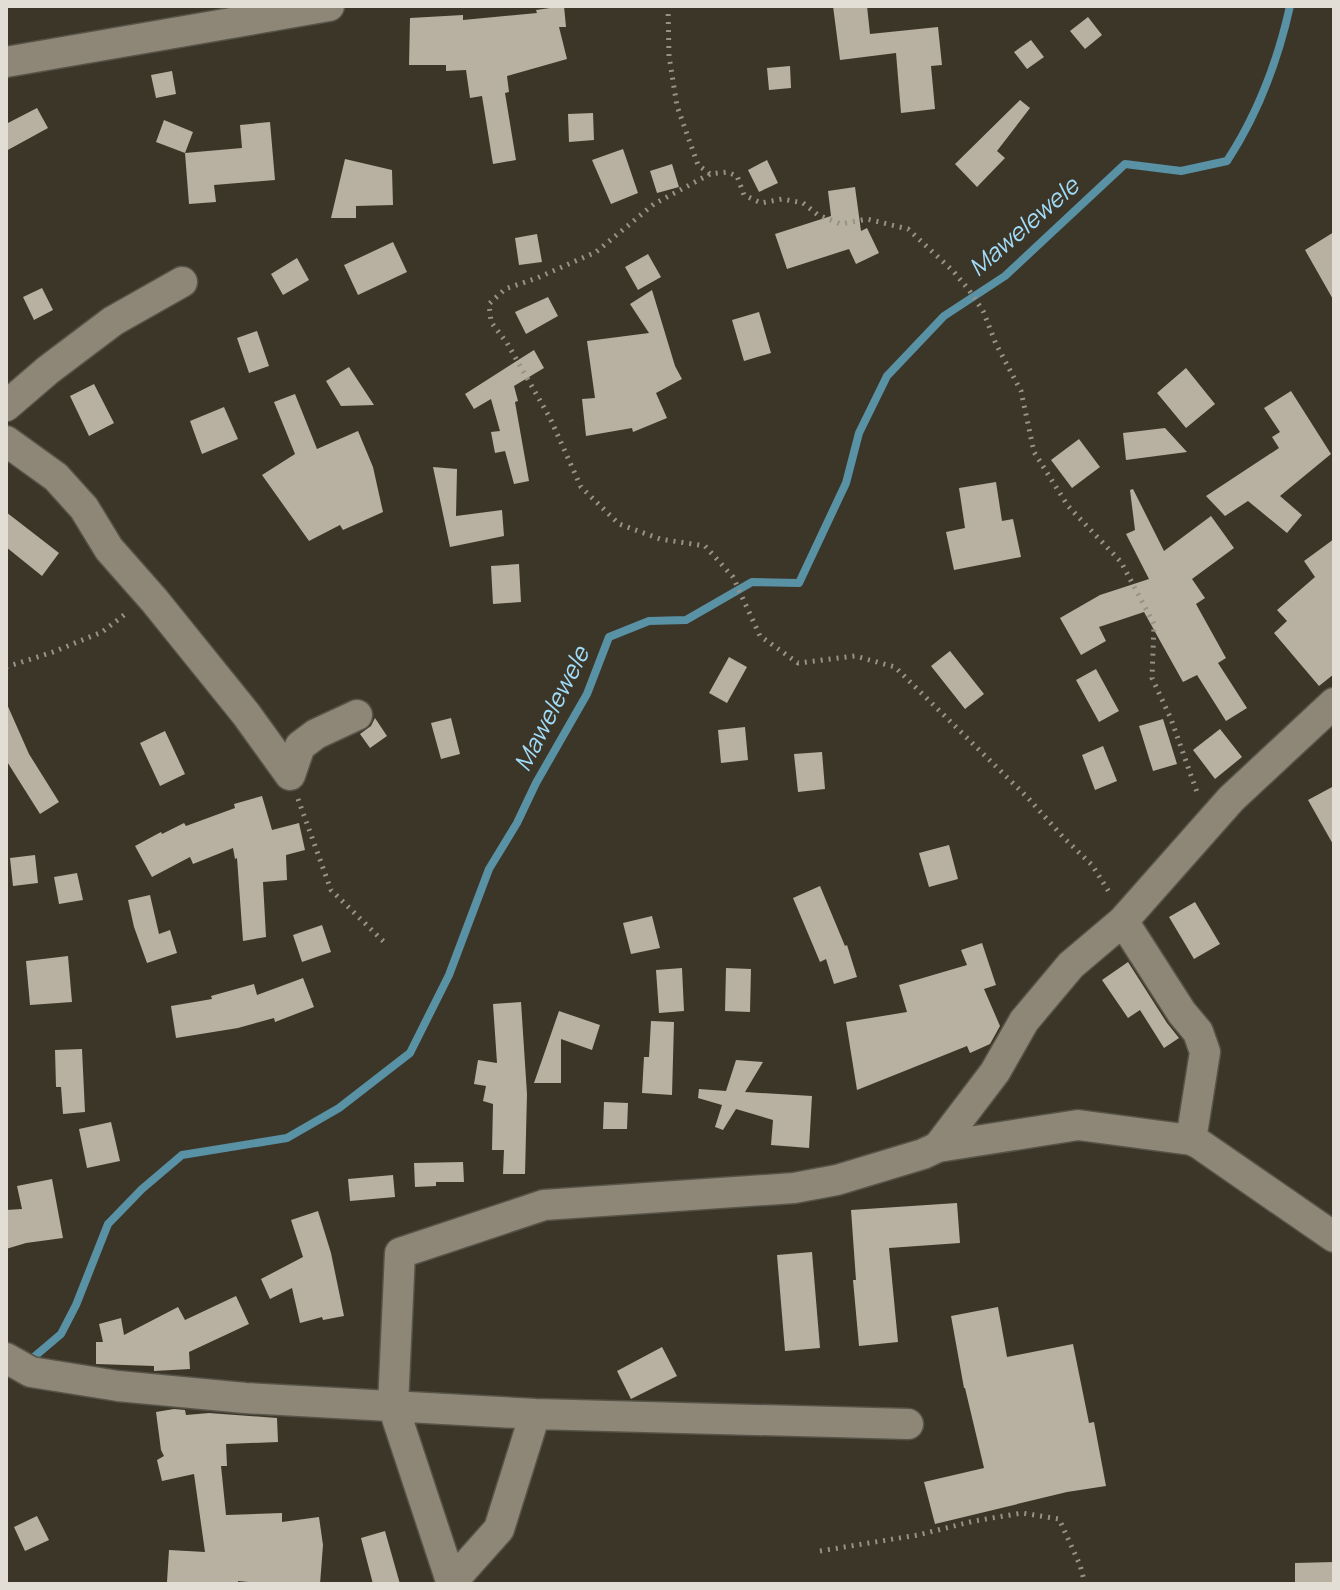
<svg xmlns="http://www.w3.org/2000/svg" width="1340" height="1590" viewBox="0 0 1340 1590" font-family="Manrope,sans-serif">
<rect width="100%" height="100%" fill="#3c3629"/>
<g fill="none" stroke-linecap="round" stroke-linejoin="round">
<path stroke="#5991a5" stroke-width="8" d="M28,1362l33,-28 15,-29 32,-81 34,-35 40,-34 105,-17 52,-30 71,-55 39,-78 40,-106 28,-46 19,-40 51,-89 22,-57 40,-16 37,-1 66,-38 47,1 47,-100 13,-50 28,-57 57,-60 61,-40 120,-112 56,7 46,-10c30,-46 51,-101 63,-155"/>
</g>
<path fill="#b8b0a0" d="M564,6l2,21h-7l8,32 -60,17 2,16 -4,1 11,67 -23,4 -11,-68 -12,2 -4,-28 -20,1v-6h-37l1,-47 53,-3v5l74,-7 -1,-3z
M833,6h34l3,28 68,-7 4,38 -11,1 4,43 -34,4 -5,-60 -56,7z
M1088,17l14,18 -17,14 -15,-18z
M1031,40l13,17 -17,12 -13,-17z
M790,66l1,22 -22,2 -2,-22z
M172,71l4,23 -20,4 -5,-23z
M1020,100l10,8 -33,43 8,7 -28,29 -22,-23z
M37,108l11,20 -42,23v-27z
M593,113l1,27 -25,2 -1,-28z
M164,120l29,12 -8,21 -29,-11z
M270,122l5,58 -61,5 2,17 -27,2 -4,-51 57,-5 -2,-23z
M623,149l15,44 -27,11 -19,-44z
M345,159l47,11 1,35 -37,1v12h-25z
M767,160l11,23 -19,9 -11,-22z
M672,164l7,23 -22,6 -7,-22z
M855,187l6,44 6,-3 12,25 -23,11 -7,-15 -62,20 -12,-35 56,-18 -3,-25z
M1334,232v69l-29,-51z
M537,234l5,28 -23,3 -4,-27z
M393,242l14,30 -49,23 -14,-30z
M648,254l13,23 -23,13 -13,-23z
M297,258l12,22 -26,15 -12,-21z
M42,288l11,22 -19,10 -11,-23z
M652,290l23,76 7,13 -26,14 11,25 -34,14 -1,-4 -46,8 -4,-37 13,-1 -8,-57 62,-8 -19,-29z
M548,297l10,19 -32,18 -11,-22z
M759,312l12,41 -27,8 -12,-41z
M257,331l12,35 -20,7 -12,-35z
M534,350l10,18 -30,18 4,15 -3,1 14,79 -15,3 -9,-33 -10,2 -4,-21 9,-1 -9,-32 -17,10 -9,-15z
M349,367l25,38 -33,1 -15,-25z
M1186,368l29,36 -29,24 -29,-35z
M94,384l20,39 -25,13 -19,-40z
M1291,391l40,63 -51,42 22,19 -15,18 -39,-32 -23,15 -19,-20 73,-48 -7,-11 8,-5 -16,-24z
M295,394l22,55 41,-18 15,36 10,45 -40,18 -3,-5 -31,16 -47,-66 33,-21 -21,-52z
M224,407l14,32 -36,15 -12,-33z
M1165,428l22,24 -61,8 -3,-27z
M1079,439l21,28 -28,21 -21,-28z
M433,467l24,2 -1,47 46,-6 2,26 -54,11z
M996,482l6,39 11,-2 8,38 -67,13 -8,-38 19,-4 -6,-40z
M1133,489l31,62 47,-35 23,32 -42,31 13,19 -9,6 30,54 -8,5 29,45 -21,13 -29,-46 -14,7 -39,-70 -45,15 7,14 -25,14 -21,-37 40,-23 49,-16 -23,-45 9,-4 -5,-40z
M6,512l53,41 -17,23 -36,-29z
M1334,539v135l-15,12 -45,-53 13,-12 -10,-11 38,-33 -11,-16z
M519,564l2,38 -28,2 -2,-38z
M950,651l34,43 -19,15 -34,-43z
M729,657l18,10 -20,36 -18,-10z
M1096,669l23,42 -20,11 -23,-42z
M6,702l23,52 30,48 -19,12 -34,-54z
M375,718l12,18 -17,12 -10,-14 11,-8z
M451,718l9,36 -19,5 -10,-36z
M1163,719l14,45 -24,7 -14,-45z
M745,727l3,33 -27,3 -3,-33z
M1220,729l22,28 -27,22 -22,-29z
M165,731l20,43 -25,12 -20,-43z
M1103,746l14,35 -22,9 -13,-35z
M822,752l3,37 -27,3 -4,-38z
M1334,786v60l-26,-46z
M262,796l10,34 27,-7 6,27 -19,5 1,25 -24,2 3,55 -23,4 -6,-83 -2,1 -2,-11 -40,16 -3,-7 -38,20 -17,-31 26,-14 1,2 22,-11 2,3 49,-18 -1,-4z
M949,845l9,34 -29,8 -10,-34z
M35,855l3,28 -25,3 -3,-28z
M77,873l6,27 -24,4 -5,-27z
M820,886l25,60 2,-1 10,32 -23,7 -8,-25 -6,3 -27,-64z
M150,895l9,39 11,-4 7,23 -30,10 -13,-36 -6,-27z
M1195,902l25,42 -26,15 -25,-42z
M652,916l8,32 -29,6 -8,-31z
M322,925l9,27 -29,10 -9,-27z
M982,943l14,42 -12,4 16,37 -10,18 -20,9 -3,-7 -110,44 -11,-68 61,-10 -8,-27 68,-20 -6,-15z
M68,956l4,46 -42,3 -4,-44z
M1128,962l39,61 12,15 -15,10 -24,-38 -12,8 -26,-38z
M682,968l2,43 -25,2 -3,-43z
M726,968l25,1 -1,43 -25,-1z
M303,978l11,29 -39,15 -1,-4 -36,10 -62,10 -5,-32 41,-7 -1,-3 43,-12 3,11z
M521,1002l6,92 -2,80h-22l1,-24h-12l1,-46 -10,-3 3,-15 -12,-2 4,-24 19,3 -4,-59z
M559,1011l41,14 -8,25 -31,-11v44h-27z
M651,1021l23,1 -2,73 -30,-2 2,-36h5z
M82,1049l3,63 -22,2 -2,-27h-5l-1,-37z
M736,1060l27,2 -18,30 67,4 -3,52 -38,-3 2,-25 -37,-11 -13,21 -8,-3 7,-22 -24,-7 1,-9 27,2z
M604,1102l24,1 -1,26h-24z
M111,1122l9,39 -33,7 -8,-39z
M463,1162l1,20h-28v4l-21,1 -1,-24z
M393,1175l2,22 -45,4 -2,-22z
M52,1179l11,59 -37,5 -20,6v-39l16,-1 -5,-23z
M957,1203l3,40 -71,5 9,94 -39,4 -6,-66h3l-5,-70z
M318,1211l13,42 13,63 -21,4 -1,-3 -22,6 -8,-35 -22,11 -9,-20 42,-22 -12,-37z
M812,1252l8,96 -35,3 -8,-96z
M236,1296l13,28 -60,28 1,17 -36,2v-5l-58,-2v-22h7l-4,-18 22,-6 3,17 54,-28 7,13z
M998,1307l9,50 66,-13 16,79 5,-1 12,64 -39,6 -132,32 -11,-42 60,-14 -19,-80h-1l-13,-72z
M662,1347l15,29 -46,23 -14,-28z
M174,1409l11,1 1,5 23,-2 68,5 1,24 -52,2 1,22h-6l5,49 56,-2v9l37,-5 4,28 -3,39h-53l-29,-3v3l-71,-2 2,-32 36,2 -11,-78 -32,7 -5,-21 7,-4 -3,-6 -5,-38z
M37,1516l12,24 -24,11 -11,-24z
M385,1531l15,53h-27l-12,-46z
M1334,1562v22h-39v-21z"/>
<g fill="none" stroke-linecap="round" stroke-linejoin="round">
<defs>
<path id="street" d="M6,62l323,-56
M6,406l42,-36 65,-49 69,-39
M6,441l50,36 28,31 25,41 45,51 92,114 44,61 10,-29 16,-12 41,-19
M1123,921l59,92 16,19 7,20 -14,88
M938,1147l140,-22 113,15 7,3 136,94
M6,1358l25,14 87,14 127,12 290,16 373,10
M451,1581l-58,-175 7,-153 144,-48 250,-17 43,-8 86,-26 15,-7 57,-75 29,-51 47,-56 52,-44 108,-122 103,-96
M450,1584l49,-55 36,-115"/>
</defs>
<use href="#street" stroke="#585348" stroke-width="33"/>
<path stroke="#979288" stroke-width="5" stroke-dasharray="2 6" stroke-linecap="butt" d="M668,6l1,50 8,50 21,59 12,9 17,-2 10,4 7,19 17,8 21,-4 21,4 15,12 23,9 26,-5 41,10 45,42 16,19 14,21 13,33 25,47 13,61 34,54 53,56 33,62 -2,54 19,41 27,76
M710,174l-56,30 -58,48 -59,26 -32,11 -16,15 2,18 16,21 43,75 31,69 38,37 41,15 45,7 28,31 27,59 38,27 57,-7 40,11 133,131 35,39 29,28 19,30
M6,667l47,-15 49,-20 26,-20
M298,799l33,91 53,52
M820,1551l98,-16 56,-14 48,-8 37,6 21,46 5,19"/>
<use href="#street" stroke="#8e8778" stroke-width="30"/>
</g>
<g text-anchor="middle" stroke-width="8" stroke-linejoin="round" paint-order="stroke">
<g font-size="24" font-style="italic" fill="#a0dbf7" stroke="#3c3629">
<text transform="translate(1024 227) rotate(-41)" y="8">Mawelewele</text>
<text transform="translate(552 709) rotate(-63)" y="8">Mawelewele</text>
</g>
</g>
<rect width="1340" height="1590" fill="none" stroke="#e2ded6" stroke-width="16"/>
</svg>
